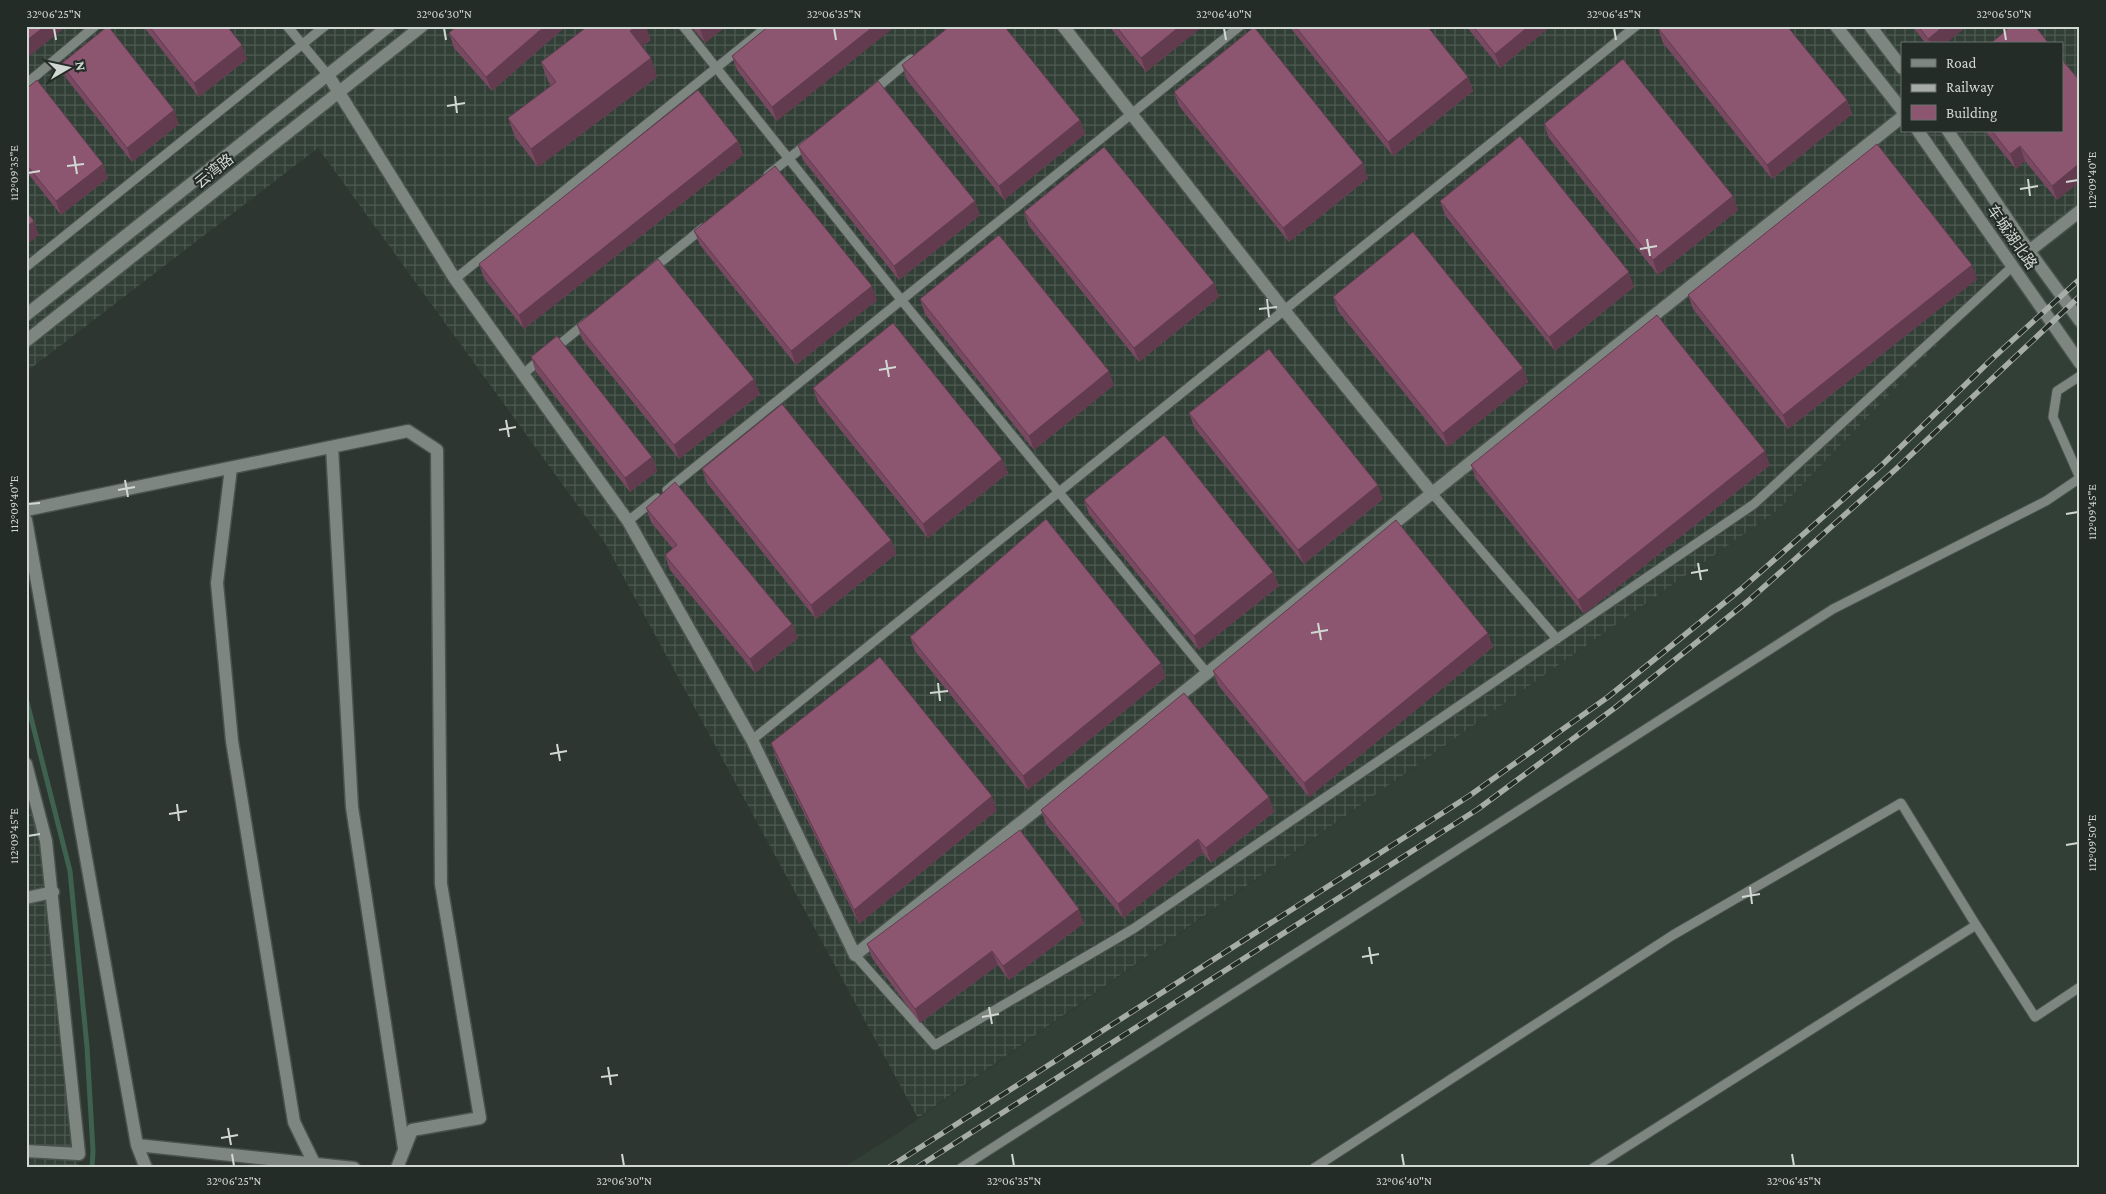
<svg xmlns="http://www.w3.org/2000/svg" width="2106" height="1194" viewBox="0 0 2106 1194" font-family="'Crimson Pro','Noto Sans SC',serif">
<defs>
<pattern id="industrial-grid" width="8" height="8" patternUnits="userSpaceOnUse" patternTransform="scale(1.25)"><rect width="8" height="8" fill="#313f36"/><path d="M0 4h8M4 0v8" fill="none" stroke="#4e5a52"/></pattern>
</defs>
<rect width="100%" height="100%" fill="#2e3631"/>
<path fill="#313f36" d="M2080,211v957h-1238l56,-35 880,-623 235,-244z"/>
<path fill="url(#industrial-grid)" fill-rule="evenodd" d="M26,26h2054v181l-67,59 -235,244 -860,608 -313,-575 -287,-395 -292,224zM1902,44h160v87h-160z
M26,764l20,77 33,313 -1,14h-52z"/>
<g fill="none" stroke-linecap="round" stroke-linejoin="round">
<path stroke="#3f614f" stroke-width="5" d="M26,698l44,173 17,176 6,104 -1,17"/>
<defs>
<path id="lane" d="M287,26l41,49
M683,26l220,276 304,371
M26,84l69,-58
M873,91l38,-32
M768,175l40,-32
M26,267l299,-241
M651,270l52,-42
M455,279l313,-253
M554,349l33,-27
M522,375l20,-17
M667,490l573,-464
M1431,492l126,147
M628,521l29,-23
M752,740l884,-714
M855,955l80,90 198,-116 621,-425 259,-238
M961,1168l872,-559 213,-108 34,-23 -27,-61 4,-26 23,-15
M1314,1168l359,-233 228,-132 75,122
M1593,1168l383,-243 59,92 45,-30"/>
<path id="street" d="M1063,26l221,284 147,182
M328,75l127,204 173,242 124,219 103,215 1047,-838
M332,447l20,360 52,341
M231,468l-14,115 15,158 62,381 20,41
M26,510l382,-79 29,19 4,434 39,234 -68,12 -15,38
M26,520l111,625 217,23
M26,764l20,77 33,313 -53,-3
M26,898l27,-6
M137,1145l9,23"/>
<path id="secondary" d="M1836,26l66,84
M1870,26l32,42
M1918,131l162,232
M1948,131l81,120 51,70
M2029,251l51,-40
M26,315l363,-289
M26,341l396,-315"/>
</defs>
<use href="#lane" stroke="#4a524d" stroke-width="11"/>
<use href="#street" stroke="#4a524d" stroke-width="15"/>
<use href="#secondary" stroke="#4a524d" stroke-width="15"/>
<use href="#lane" stroke="#7d8680" stroke-width="9"/>
<use href="#street" stroke="#7d8680" stroke-width="12"/>
<use href="#secondary" stroke="#7d8680" stroke-width="12"/>
<defs>
<path id="rail" d="M888,1168l581,-372 139,-99 132,-107 143,-126 111,-107 86,-78
M916,1168l562,-359 138,-102 131,-105 149,-133 184,-173"/>
</defs>
<use href="#rail" stroke="#a6aca8" stroke-width="5.5"/>
<use href="#rail" stroke="#242c27" stroke-width="4" stroke-dasharray="11" stroke-linecap="butt"/>
</g>
<path fill="#784960" d="M143,26h84l20,33 -48,38z
M457,26h109l-74,65 -38,-43 -5,-15z
M691,26h35l-21,17z
M769,26l8,95 -40,-51 -5,-14z
M1109,26h94l-57,46z
M1289,26h138l41,51 5,14 -80,65z
M1466,26h85l-51,42z
M1912,26h55l-22,18h-19z
M1658,28l189,72 5,14 -80,65 -109,-136z
M651,40l-9,6 15,31 -119,90 -23,-30 -7,-19 43,-32 -3,-5 -7,-19z
M61,64l118,60 -47,38 -66,-84z
M902,65l178,55 5,14 -81,66 -97,-120z
M26,89l82,89 -47,37 -35,-44z
M1174,92l194,86 -79,64 -110,-136z
M1544,124l194,86 -80,65 -109,-137z
M1985,131h77l-5,69 -32,-39 -9,8z
M738,141l5,14 -219,174 -40,-51 -5,-14z
M798,146l182,69 -81,65 -96,-120z
M1440,201l194,86 -79,64 -110,-136z
M1024,212l190,71 5,14 -80,65 -110,-136z
M694,231l183,69 -81,65 -96,-120z
M1977,279l-189,150 -95,-120 -5,-14z
M1333,297l190,71 5,14 -80,65 -110,-136z
M920,299l194,86 -80,65 -109,-136z
M577,325l183,69 -81,65 -97,-120z
M531,357l121,100 5,14 -27,21 -94,-120z
M813,388l189,71 6,14 -80,65 -110,-136z
M1189,413l194,86 -79,65 -110,-137z
M1471,465h299l-186,149 -108,-135z
M702,469l189,71 5,14 -80,65 -109,-136z
M1084,500l189,72 6,14 -80,64 -110,-136z
M646,508l146,116 6,14 -43,35 -85,-103 -5,-15 8,-6 -22,-27z
M910,637l256,40 -138,113 -113,-139z
M1493,647l-184,150 -91,-112 -5,-14z
M771,743l226,67 -138,114 -83,-167z
M1269,797l5,15 -63,51 -8,-10 -80,65 -77,-94 -5,-14z
M1084,923l-75,57 -11,-15 -78,58 -48,-65 -5,-14z"/>
<path fill="#623c4e" d="M45,26h22l-41,33v-18z
M545,26h21l-74,65 -6,-14z
M637,26h9l5,14 -14,10 -7,-19z
M703,26h23l-21,17 -5,-14z
M874,26h22l-119,95 -5,-14z
M1180,26h23l-57,46 -5,-14z
M1529,26h22l-51,42 -5,-14z
M1944,26h23l-22,18h-15l-2,-5z
M242,45l5,14 -48,38 -5,-14z
M651,58l6,19 -119,90 -7,-18z
M1468,77l5,14 -80,65 -5,-14z
M1847,100l5,14 -80,65 -5,-14z
M174,110l5,14 -47,38 -5,-14z
M1080,120l5,14 -81,66 -5,-14z
M738,141l5,14 -219,174 -5,-14z
M2020,146l5,15 -9,8 -6,-15z
M1363,163l5,15 -79,64 -6,-14z
M2080,163v19l-23,18 -5,-14z
M103,164l5,14 -47,37 -5,-14z
M1733,196l5,14 -80,65 -5,-15z
M975,201l5,14 -81,65 -5,-14z
M34,221l5,14 -13,10v-18z
M1972,265l5,14 -189,150 -5,-14z
M1629,272l5,15 -79,64 -6,-14z
M1214,283l5,14 -80,65 -5,-14z
M872,286l5,14 -81,65 -5,-14z
M1523,368l5,14 -80,65 -5,-14z
M1109,371l5,14 -80,65 -5,-14z
M754,379l6,15 -81,65 -5,-14z
M1765,451l5,14 -186,149 -6,-14z
M652,457l5,14 -27,21 -5,-14z
M1002,459l6,14 -80,65 -5,-14z
M1378,485l5,14 -79,65 -6,-14z
M891,540l5,14 -80,65 -5,-14z
M1273,572l6,14 -80,64 -5,-14z
M792,624l6,14 -43,35 -5,-14z
M1488,633l5,14 -184,150 -5,-14z
M1161,663l5,14 -138,113 -5,-14z
M992,796l5,14 -138,114 -5,-14z
M1269,797l5,15 -63,51 -5,-15z
M1198,839l5,14 -80,65 -5,-14z
M1079,909l5,14 -75,57 -6,-14z
M992,951l6,14 -78,58 -5,-14z"/>
<path fill="#8c5570" stroke="#623c4e" d="M26,26h19l-19,15z
M108,26l66,84 -47,38 -66,-84z
M149,26h78l15,19 -48,38z
M457,26h88l-59,51 -37,-44z
M588,26h49l-7,5 21,27 -120,91 -23,-31 48,-36 -15,-20z
M697,26h6l-3,3z
M769,26h105l-102,81 -40,-51z
M950,26h54l76,94 -81,66 -97,-121z
M1116,26h64l-39,32z
M1295,26h132l41,51 -80,65z
M1473,26h56l-34,28z
M1660,26h127l60,74 -80,65 -109,-137z
M1918,26h26l-16,13z
M2011,26h24l14,18h-59z
M1254,27l109,136 -80,65 -109,-136z
M1623,59l110,137 -80,64 -109,-136z
M2062,60l18,21v82l-28,23 -32,-40 -10,8 -18,-23h70z
M37,80l66,84 -47,37 -30,-37v-75z
M878,81l97,120 -81,65 -96,-120z
M698,90l40,51 -219,174 -40,-51z
M1520,136l109,136 -80,65 -109,-136z
M1877,144l95,121 -189,150 -95,-120z
M1104,147l110,136 -80,65 -110,-136z
M775,166l97,120 -81,65 -97,-120z
M26,211l8,10 -8,6z
M1413,232l110,136 -80,65 -110,-136z
M999,235l110,136 -80,65 -109,-137z
M658,259l96,120 -80,66 -97,-120z
M1657,315l108,136 -187,149 -107,-135z
M893,323l109,136 -79,65 -110,-136z
M557,336l95,121 -27,21 -94,-121z
M1269,349l109,136 -80,65 -109,-137z
M782,404l109,136 -80,65 -109,-136z
M1164,435l109,137 -79,64 -110,-136z
M675,482l117,142 -42,35 -85,-104 12,-10 -31,-37z
M1046,519l115,144 -138,113 -113,-139z
M1396,520l92,113 -184,150 -91,-112z
M880,657l112,139 -138,114 -83,-167z
M1184,693l85,104 -63,51 -8,-9 -80,65 -77,-94z
M1020,830l59,79 -76,57 -11,-15 -77,58 -48,-65z"/>
<path fill="none" stroke="#d1d7d3" stroke-width="2" d="M54,28l2,12M444,28l2,12M834,28l2,12M1224,28l2,12M1614,28l2,12M2004,28l2,12M455,96l2,17M447,106l18,-3M74,156l3,18M67,166l17,-2M28,173l12,-2M2028,179l2,17M2066,182l12,-2M2020,189l18,-3M1647,239l3,17M1640,249l17,-3M1267,299l2,18M1259,309l18,-2M886,360l3,17M879,370l17,-3M506,420l3,17M499,430l17,-3M125,480l3,17M118,490l17,-3M28,504l12,-1M2066,514l12,-2M1698,563l3,17M1691,573l17,-3M1318,623l3,17M1311,633l17,-3M938,683l2,18M930,693l18,-2M557,744l3,17M550,754l17,-3M177,804l2,17M169,814l18,-3M28,836l12,-2M2066,845l12,-2M1750,887l2,17M1742,897l18,-3M1369,947l3,17M1362,957l17,-3M989,1007l3,17M982,1017l17,-3M608,1067l3,18M601,1077l17,-2M228,1128l3,17M221,1138l17,-3M232,1154l2,12M622,1154l2,12M1012,1154l2,12M1402,1154l2,12M1792,1154l2,12"/>
<g text-anchor="middle" stroke-width="4" stroke-linejoin="round" paint-order="stroke">
<g font-size="15" fill="#d1d7d3" stroke="#242c27">
<text transform="translate(214 171) rotate(-39)" y="5">云湾路</text>
<text transform="translate(2012 237) rotate(55)" y="5">车城湖北路</text>
</g>
</g>
<rect width="2106" height="1194" fill="none" stroke="#242c27" stroke-width="55"/>
<rect x="1901" y="42" width="162" height="90" fill="#242c27" stroke="#69706c"/>
<rect x="1911" y="59" width="25" height="8" fill="#7d8680" stroke="#69706c"/>
<text x="1946" y="68" font-size="15" fill="#d1d7d3">Road</text>
<rect x="1911" y="84" width="25" height="8" fill="#a6aca8" stroke="#69706c"/>
<text x="1946" y="92" font-size="15" fill="#d1d7d3">Railway</text>
<rect x="1911" y="105" width="25" height="15" fill="#8c5570" stroke="#69706c"/>
<text x="1946" y="118" font-size="15" fill="#d1d7d3">Building</text>
<g transform="translate(68 68) rotate(81)" stroke="#242c27" stroke-width="4" paint-order="stroke">
<path d="M0-4L9 19L0 12L-9 19Z" fill="#d1d7d3"/>
<text y="-8" font-size="14" font-weight="bold" text-anchor="middle" fill="#d1d7d3">N</text>
</g>
<rect x="28" y="28" width="2050" height="1138" fill="none" stroke="#d1d7d3" stroke-width="2"/>
<g font-size="12" text-anchor="middle" fill="#d1d7d3">
<text x="54" y="18">32°06'25"N</text>
<text x="444" y="18">32°06'30"N</text>
<text x="834" y="18">32°06'35"N</text>
<text x="1224" y="18">32°06'40"N</text>
<text x="1614" y="18">32°06'45"N</text>
<text x="2004" y="18">32°06'50"N</text>
<text transform="translate(14 173) rotate(-90)" y="4">112°09'35"E</text>
<text transform="translate(2092 180) rotate(-90)" y="4">112°09'40"E</text>
<text transform="translate(14 504) rotate(-90)" y="4">112°09'40"E</text>
<text transform="translate(2092 512) rotate(-90)" y="4">112°09'45"E</text>
<text transform="translate(14 836) rotate(-90)" y="4">112°09'45"E</text>
<text transform="translate(2092 843) rotate(-90)" y="4">112°09'50"E</text>
<text x="234" y="1185">32°06'25"N</text>
<text x="624" y="1185">32°06'30"N</text>
<text x="1014" y="1185">32°06'35"N</text>
<text x="1404" y="1185">32°06'40"N</text>
<text x="1794" y="1185">32°06'45"N</text>
</g>
</svg>
